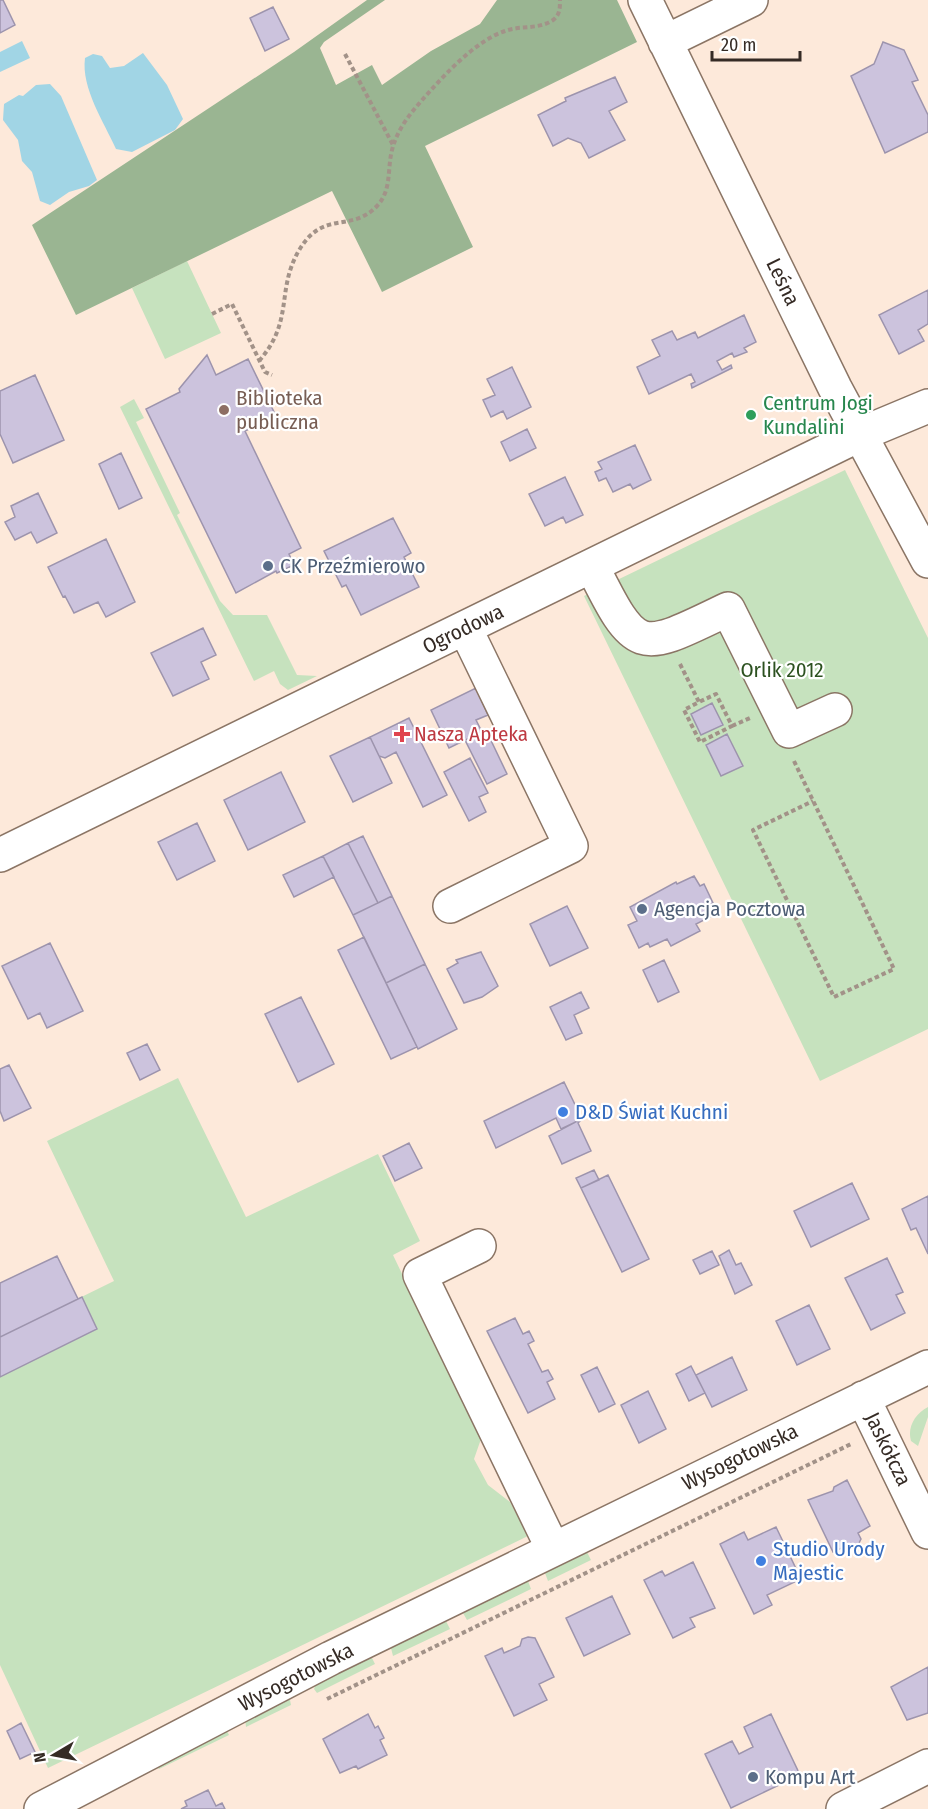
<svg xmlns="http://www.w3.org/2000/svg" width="928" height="1809" viewBox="0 0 928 1809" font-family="'Fira Sans Condensed',sans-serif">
<rect width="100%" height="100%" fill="#fde9da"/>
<path fill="#c6e2be" d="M187,261l34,72 -56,26 -33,-71z
M134,399l10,19 -8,4 44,91 -3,2 43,86 13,14h34l30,60 20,1 -29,14 -8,-6 -6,-13 -20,10 -134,-274z
M845,470l83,168v391l-108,52 -236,-485z
M178,1078l68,139 132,-63 42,87 -27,14 88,184 -7,20 14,26 22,17 18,34 -480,232 -48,-103v-328l114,-56 -67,-140z
M928,1407v10l-10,29 -7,-5c-4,-14 4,-27 17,-34z
M585,1548l6,12 -43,21 -3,-8 1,-6z
M522,1579l6,2 3,8 -64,31 -4,-7 2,-6z
M440,1619l6,2 4,8 -57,27 -3,-12z
M367,1656l5,2 3,6 -58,29 -3,-4 3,-8z
M284,1698l6,2 1,5 -45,22 -1,-9z
M227,1731l2,4 -70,34 -2,-2 4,-5z"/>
<path fill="#9ab592" d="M367,0h18l-61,42 -4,6 16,37 36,-20 10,20 49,-34 49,-27 17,-24h120l20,42 -212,104 48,101 -91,45 -50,-101 -256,124 -44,-90 262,-173z"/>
<path fill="#a1d5e5" d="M22,41l8,17 -30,14v-20z
M143,53l24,32 16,34 -8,11 -43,22 -16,-3c-12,-27 -35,-61 -31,-91l8,-4 9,2 8,12 14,-2z
M50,84l11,12 36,84 -8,6 -20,6 -19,13 -10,-4 -8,-29 -10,-11 -4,-21 -15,-20 1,-16 15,-9 4,1 13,-11z"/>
<path fill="#ccc3dd" stroke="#9d94ad" stroke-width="1.5" d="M0,0h3l12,25 -15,8z
M273,7l16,32 -24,12 -15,-33z
M883,42l21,8 14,30 -6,2 16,33v17l-43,21 -34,-77 23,-12z
M615,77l12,25 -18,9 16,29 -36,18 -8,-15 -13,-5 -15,8 -15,-31 28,-14 -1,-3z
M928,290v34l-10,6 6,11 -25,13 -20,-39z
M744,315l12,27 -12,6 3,4 -13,5 -2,-4 -15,8 5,9 9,-5 1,3 -40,20 -1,-4 4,-2 -4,-8 -42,20 -12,-27 23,-11 -8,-16 20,-9 5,9 18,-8 3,6z
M207,355l9,20 32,-16 28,57 -31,15 56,117 -12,6 5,11 -17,8 -1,-2 -40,22 -90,-184 34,-17 -1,-3z
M512,367l19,40 -24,12 -4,-8 -12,6 -8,-17 12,-5 -8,-16z
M35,375l29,65 -51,23 -13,-29v-43z
M527,429l9,19 -26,13 -9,-19z
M635,445l16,35 -18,9 -3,-5 -17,8 -7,-14 -7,3 -4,-9 7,-3 -4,-7z
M121,453l21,45 -23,11 -20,-45z
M565,477l18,38 -17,8 -3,-6 -18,9 -16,-32z
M38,493l19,40 -20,10 -6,-11 -16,8 -10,-18 10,-5 -4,-11z
M393,518l18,35 -7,4 15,30 -58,28 -15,-30 -4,2 -18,-36z
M106,539l29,63 -29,15 -8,-15 -24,11 -9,-17 -2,1 -15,-30z
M203,628l13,27 -15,7 8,17 -36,17 -22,-43z
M476,688l12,27 -12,5 6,12 -33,16 -18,-38z
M712,703l11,22 -22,10 -10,-21z
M409,718l38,77 -24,12 -27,-55 -11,6 -6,-2 -9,-19z
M486,730l21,44 -20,10 -22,-44z
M727,734l16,32 -22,10 -15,-31z
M370,737l22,46 -39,19 -23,-46z
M470,758l18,35 -9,4 7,15 -17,9 -25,-49z
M281,772l24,50 -57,28 -24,-50z
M197,823l18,38 -38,19 -19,-38z
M363,836l29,60 -14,7 -30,-60z
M348,843l30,60 -25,12 -30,-59z
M323,856l11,21 -40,20 -11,-22z
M694,876l6,10 4,-2 9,19 -4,2 5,10 -18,9 4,7 -29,15 -4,-7 -17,8 -2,-4 -9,5 -11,-23 9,-4 -7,-14 46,-25 1,2z
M392,896l33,68 -39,19 -33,-68z
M567,906l21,42 -38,18 -20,-42z
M364,937l53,110 -26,12 -53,-109z
M50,943l33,68 -36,17 -7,-15 -12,6 -26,-53z
M481,952l17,34 -16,11 -18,6 -17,-34 11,-6 -2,-3z
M664,960l15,32 -21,10 -15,-32z
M425,964l32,65 -39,20 -32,-66z
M581,992l8,16 -15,7 8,18 -16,7 -16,-33z
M301,997l33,67 -36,18 -33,-68z
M147,1044l13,26 -20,10 -13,-27z
M9,1065l22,43 -27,13 -4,-10v-42z
M564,1082l18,37 -21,10 -5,-11 -60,30 -12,-27z
M583,1118l-5,5 13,28 -29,13 -13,-28z
M409,1143l13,25 -27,13 -12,-25z
M594,1170l5,10 -18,8 -5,-10z
M608,1175l41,84 -27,13 -41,-84z
M852,1183l17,36 -58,28 -17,-36z
M928,1196v58l-12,-26 -5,2 -9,-21z
M729,1250l7,15 5,-2 11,22 -17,9 -16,-38z
M712,1251l7,14 -19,9 -7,-14z
M57,1256l21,43 -78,38v-54z
M887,1258l16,34 -7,3 9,18 -34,17 -26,-52z
M82,1297l15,32 -97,48v-40z
M809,1305l21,44 -33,16 -21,-44z
M515,1318l8,16 6,-3 5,10 -6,3 14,28 6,-2 5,9 -6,3 8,17 -27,14 -41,-82z
M732,1357l15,33 -35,17 -16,-32z
M691,1366l14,27 -16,8 -13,-27z
M597,1367l18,37 -16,8 -18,-37z
M648,1391l18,38 -27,14 -18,-38z
M847,1480l23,46 -12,7 3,6 -3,6 -6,3 -6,-2 -13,6 -25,-52 25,-9 1,-4z
M776,1527l25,52 -34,16 5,10 -18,9 -34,-70 24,-12 4,8z
M693,1562l22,46 -25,10 5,9 -22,11 -29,-58 18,-9 3,5z
M612,1596l18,38 -46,22 -18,-38z
M528,1637l7,1 19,39 -15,7 8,16 -33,16 -29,-60 17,-8 2,5 16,-7 2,-7z
M928,1667v46l-21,7 -16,-33z
M368,1714l7,14 3,-2 6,12 -4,2 7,15 -29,14 -2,-3 -16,7 -17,-34z
M771,1714l29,61 -69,33 -26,-54 27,-13 7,13 14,-7 -9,-20z
M21,1723l14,29 -15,7 -13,-28z
M208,1790l8,16 6,-3 3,6h-44l6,-3 -2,-5z"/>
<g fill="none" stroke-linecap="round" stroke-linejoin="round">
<defs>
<path id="minor" d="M645,0l190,388 93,173
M665,42l86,-42
M592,566c45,91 47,86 136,43l61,122 46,-21
M0,855l861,-421 67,-28
M450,906l121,-60 -106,-218
M479,1246l-59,29 133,274
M863,1398l65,134
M41,1809l290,-151 597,-291
M843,1809l85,-43"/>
</defs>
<use href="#minor" stroke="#8b7565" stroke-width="36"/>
<path stroke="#a29288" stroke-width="4" stroke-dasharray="4.5 3" stroke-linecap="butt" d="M345,54l48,91
M212,314l20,-10 33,68 7,3
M259,361c35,-40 17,-69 39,-109 25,-44 52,-18 79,-46 15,-16 10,-36 15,-56 6,-24 23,-42 39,-60 19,-21 47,-50 74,-59 16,-6 33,-1 48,-11 7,-5 7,-12 7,-20
M680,664l19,38 -15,8 16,32 32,-16 -16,-32 -17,8
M732,726l18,-8
M794,761l100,208 -60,28 -81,-167 60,-29
M327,1699l524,-255"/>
<use href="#minor" stroke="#fff" stroke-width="33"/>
</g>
<circle fill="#8d6e63" stroke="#fff" stroke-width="2" cx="224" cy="410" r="6"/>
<circle fill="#2e9e5b" stroke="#fff" stroke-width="2" cx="751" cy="415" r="6"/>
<g fill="#5c6f8a" stroke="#fff" stroke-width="2">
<circle cx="268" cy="566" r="6"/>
<circle cx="642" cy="909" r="6"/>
<circle cx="753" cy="1777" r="6"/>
</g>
<path fill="#e0444e" stroke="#fff" stroke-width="2" d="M399 725h6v6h6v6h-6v6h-6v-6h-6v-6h6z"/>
<g fill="#3f7fe0" stroke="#fff" stroke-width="2">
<circle cx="563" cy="1112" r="6"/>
<circle cx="761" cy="1561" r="6"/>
</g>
<g text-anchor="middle" stroke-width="4.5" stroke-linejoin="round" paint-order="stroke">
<g font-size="21" fill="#352b25" stroke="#fff">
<text transform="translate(783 282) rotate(64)" y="7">Leśna</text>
<text transform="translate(463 629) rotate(-26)" y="7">Ogrodowa</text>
<text transform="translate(888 1449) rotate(64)" y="7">Jaskółcza</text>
<text transform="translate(740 1457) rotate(-26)" y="7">Wysogotowska</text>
<text transform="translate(296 1677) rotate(-27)" y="7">Wysogotowska</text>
</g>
<g font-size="21" fill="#785e54" stroke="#fff" text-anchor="start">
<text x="236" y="405">Biblioteka<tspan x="236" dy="24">publiczna</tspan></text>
</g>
<g font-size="21" fill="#27864d" stroke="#fff" text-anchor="start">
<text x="763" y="410">Centrum Jogi<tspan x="763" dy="24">Kundalini</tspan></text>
</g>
<g font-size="21" fill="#4e5e75" stroke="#fff" text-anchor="start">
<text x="280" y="573">CK Przeźmierowo</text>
<text x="654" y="916">Agencja Pocztowa</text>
<text x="765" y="1784">Kompu Art</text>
</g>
<g font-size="21" fill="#2c5120" stroke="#fff">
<text x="782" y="677">Orlik 2012</text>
</g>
<g font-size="21" fill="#be3a42" stroke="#fff" text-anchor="start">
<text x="414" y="741">Nasza Apteka</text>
</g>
<g font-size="21" fill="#366cbe" stroke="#fff" text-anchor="start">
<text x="575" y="1119">D&amp;D Świat Kuchni</text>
<text x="773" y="1556">Studio Urody<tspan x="773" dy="24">Majestic</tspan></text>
</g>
</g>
<g transform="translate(54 1755) rotate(260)" stroke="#ffffff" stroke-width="4.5" paint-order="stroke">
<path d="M0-4.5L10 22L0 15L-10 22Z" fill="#352b25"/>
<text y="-9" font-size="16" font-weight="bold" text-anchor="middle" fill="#352b25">N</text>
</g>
<path d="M712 51v9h88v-9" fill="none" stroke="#352b25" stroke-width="3"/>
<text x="721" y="51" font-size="18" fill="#352b25" stroke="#ffffff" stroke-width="4.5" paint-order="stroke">20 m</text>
</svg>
